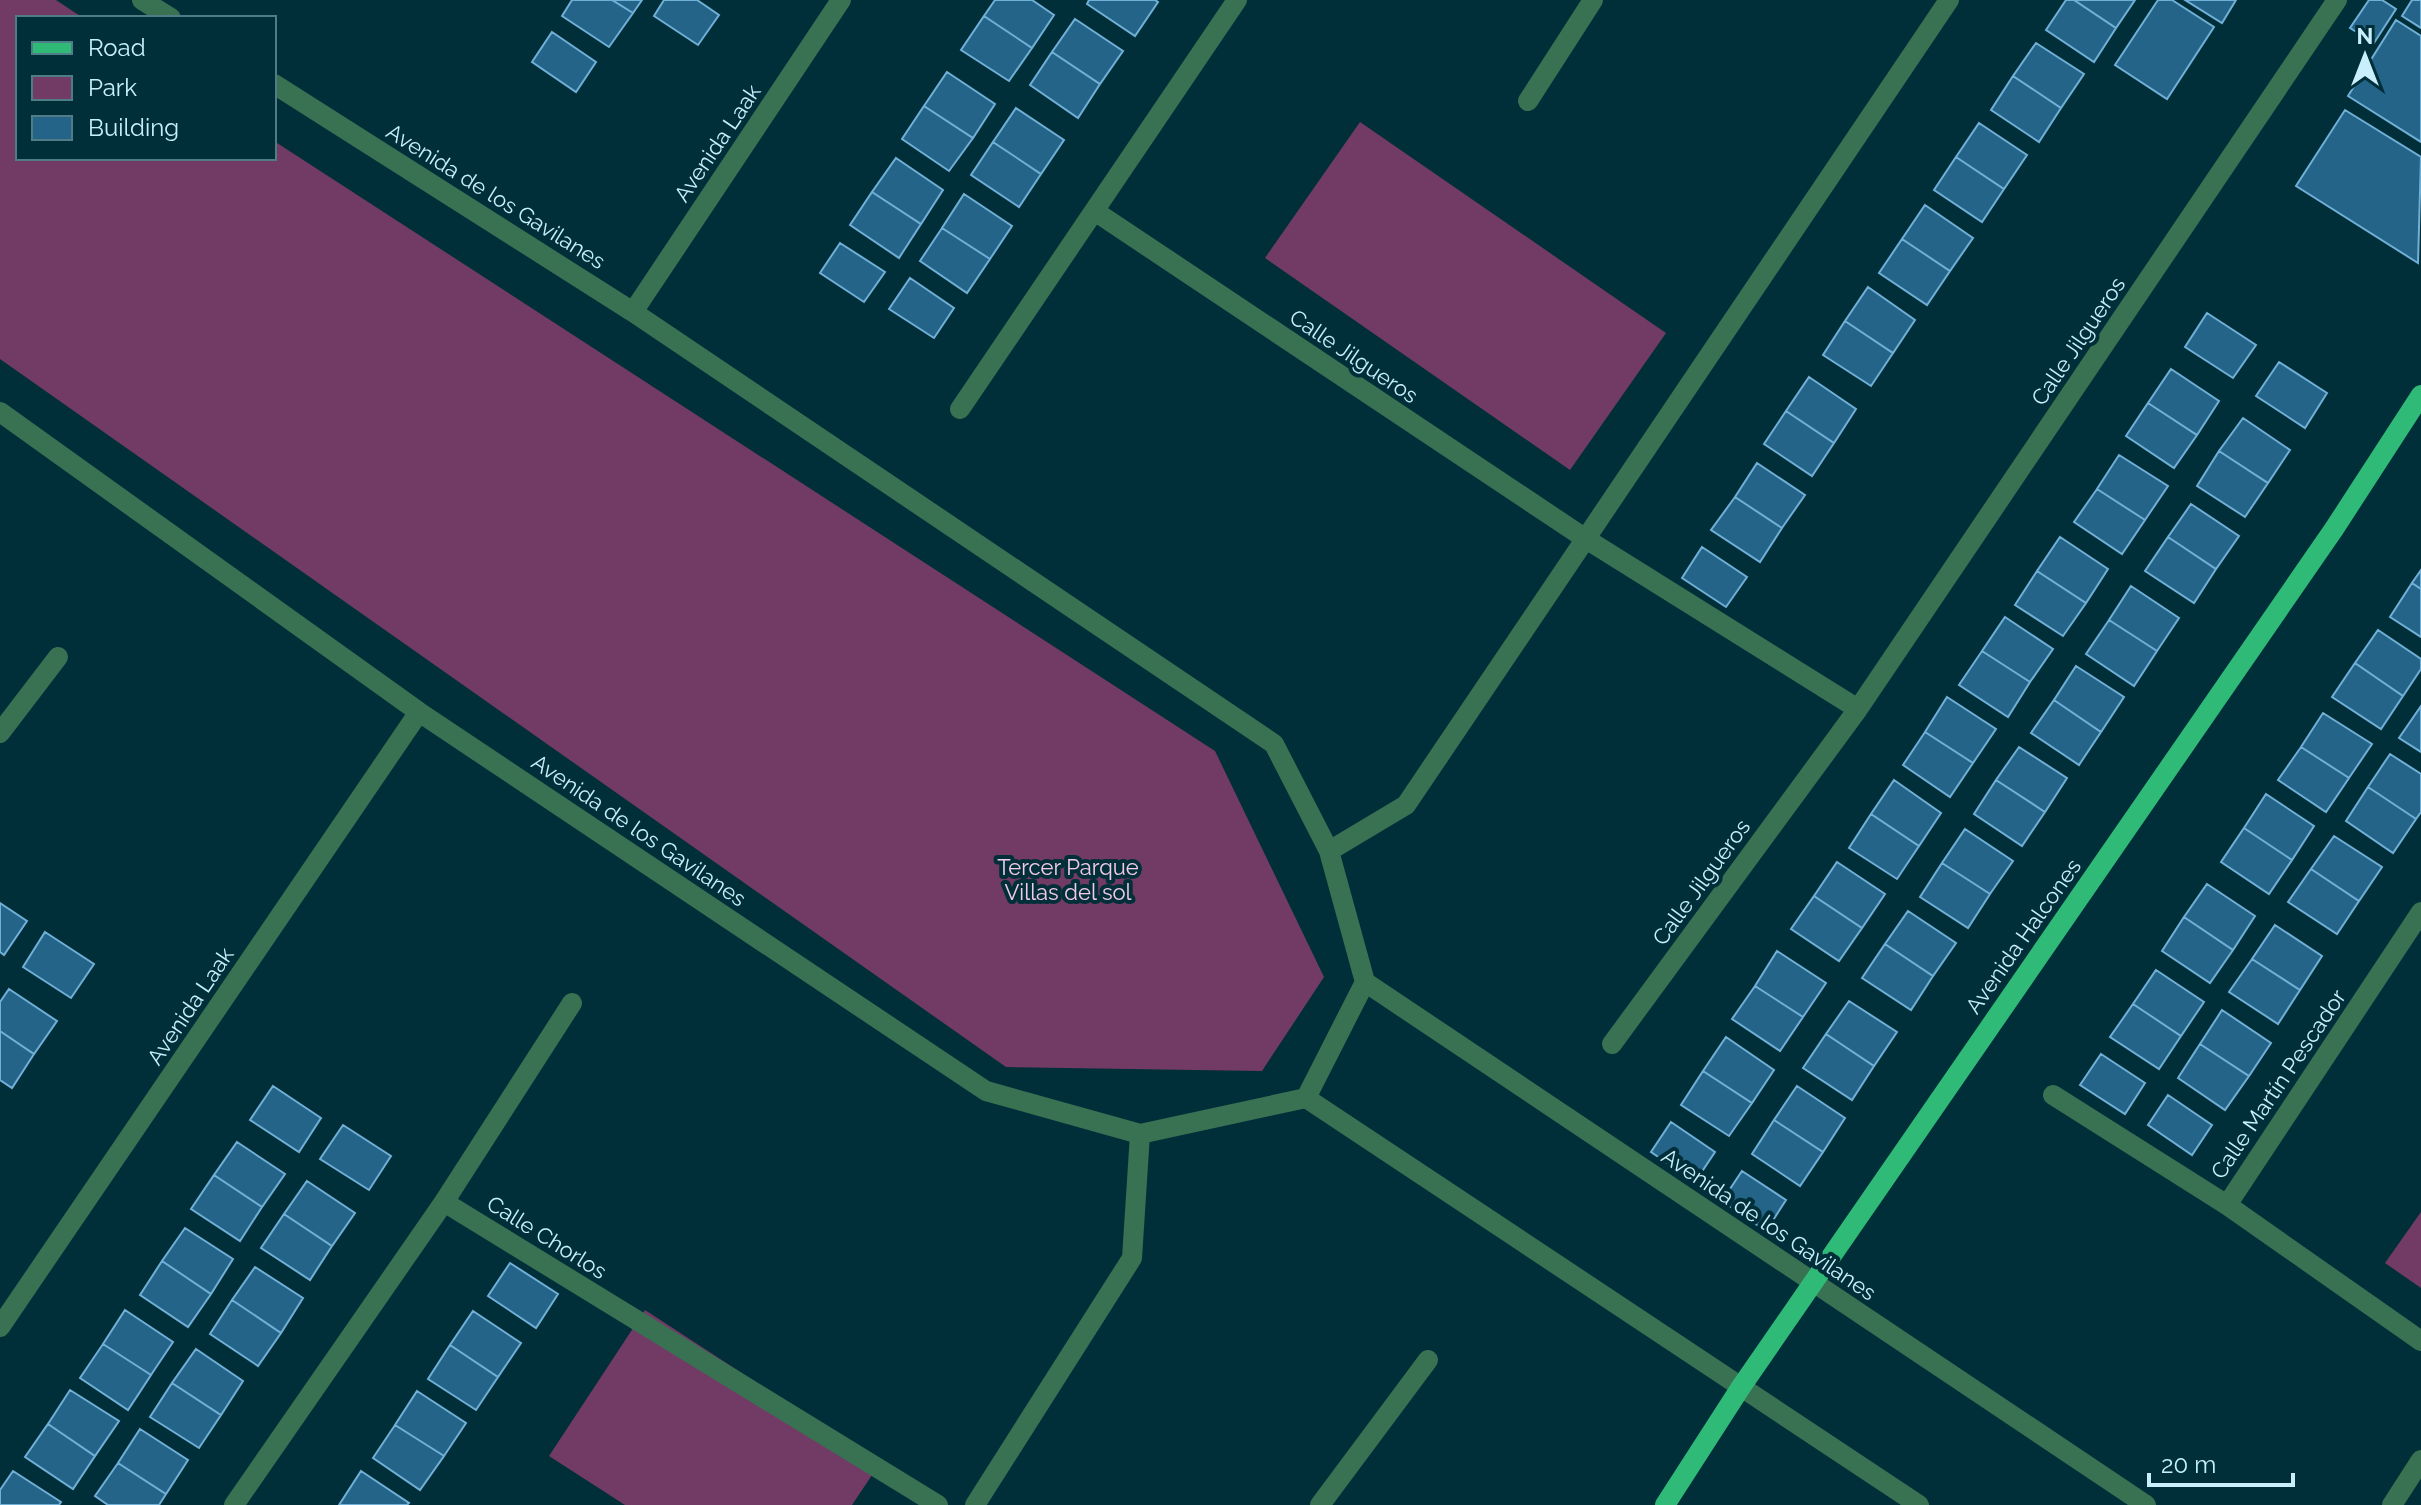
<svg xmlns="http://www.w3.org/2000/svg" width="2421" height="1505" viewBox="0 0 2421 1505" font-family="Raleway,sans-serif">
<rect width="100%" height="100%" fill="#002f3a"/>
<path fill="#723b65" d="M0,0h56l27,18h-65v140h256v-17l941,610 109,226 -62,94 -256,-4 -1006,-708z
M1360,122l306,211 -96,137 -305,-212z
M2421,1212v76l-36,-25z
M645,1310l235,153 -28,42h-227l-76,-49z"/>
<path fill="#246488" stroke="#70afd6" stroke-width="2" d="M572,0h40l21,13 -24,34 -47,-31z
M612,0h30l-9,13z
M664,0h33l22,15 -21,30 -44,-29z
M995,0h37l22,15 -22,33 -48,-32z
M1089,0h66l3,2 -23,34 -48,-32z
M2066,0h8l42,28 -22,34 -48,-32z
M2074,0h61l-19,28z
M2158,0h14l42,27 -47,72 -52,-34z
M2185,0h51l-14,23z
M2369,0h13l14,9 -22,34 -24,-15z
M2412,0h9v28l-19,-12z
M984,16l48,32 -23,33 -48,-31z
M1075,19l48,32 -23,33 -48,-32z
M2396,20l25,16v106l-73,-46z
M552,32l44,30 -20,30 -44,-30z
M2036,43l48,31 -23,34 -48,-32z
M1052,52l48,32 -22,34 -48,-33z
M947,72l48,32 -22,34 -49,-32z
M2013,76l48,32 -22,34 -48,-32z
M924,106l49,32 -24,33 -47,-32z
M1016,108l48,32 -23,34 -48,-32z
M2345,110l76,47 -3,106 -122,-77z
M1979,123l48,32 -23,34 -48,-32z
M993,142l48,32 -22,33 -48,-32z
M1956,157l48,32 -22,33 -48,-32z
M896,158l47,32 -22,34 -49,-32z
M872,192l49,32 -22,34 -49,-33z
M964,194l48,32 -22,33 -48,-31z
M1925,205l48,33 -23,33 -48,-32z
M942,228l48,31 -23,34 -47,-32z
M1902,239l48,32 -23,34 -48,-32z
M840,243l45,29 -21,30 -44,-29z
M910,278l44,30 -20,30 -45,-29z
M1868,287l47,33 -22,33 -48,-32z
M2207,313l49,32 -23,33 -48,-31z
M1845,321l48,32 -22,33 -48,-31z
M2279,362l48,31 -22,35 -49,-32z
M2171,369l48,32 -22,34 -49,-32z
M1809,377l47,32 -22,34 -48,-32z
M2148,403l49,32 -23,33 -48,-32z
M1786,411l48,32 -22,33 -48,-32z
M2243,418l47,32 -22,33 -49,-32z
M2219,451l49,32 -23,34 -48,-31z
M2119,455l49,31 -23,34 -48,-31z
M1757,463l48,32 -23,33 -47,-31z
M2097,489l48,31 -23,34 -48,-32z
M1735,497l47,31 -22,34 -49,-32z
M2191,504l48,32 -23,33 -48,-32z
M2060,537l48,32 -22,34 -49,-32z
M2168,537l48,32 -22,34 -49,-32z
M1702,547l45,30 -21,30 -44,-29z
M2421,570v19l-9,-6z
M2037,571l49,32 -23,33 -48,-31z
M2412,583l9,6v48l-31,-20z
M2131,586l48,32 -22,33 -48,-31z
M2005,617l48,32 -23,33 -48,-31z
M2109,620l48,31 -23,35 -48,-32z
M2378,630l43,29v10l-18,27 -48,-33z
M1982,651l48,31 -22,35 -49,-32z
M2355,663l48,33 -22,33 -49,-32z
M2076,666l48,31 -23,35 -47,-32z
M1947,697l49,32 -23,34 -48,-31z
M2054,700l47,32 -22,33 -48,-32z
M2421,706v46l-22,-14z
M2323,713l49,31 -23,34 -48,-31z
M1925,732l48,31 -23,34 -47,-32z
M2019,747l48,31 -22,34 -49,-32z
M2301,747l48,31 -23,34 -48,-32z
M2390,754l31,20v38l-5,7 -48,-32z
M1894,780l47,33 -22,33 -48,-32z
M1996,780l49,32 -23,34 -48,-32z
M2368,787l48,32 -23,34 -47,-32z
M2266,794l48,32 -22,34 -48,-32z
M1871,814l48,32 -22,33 -48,-31z
M2244,828l48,32 -23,34 -48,-32z
M1965,829l48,32 -23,33 -48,-31z
M2334,836l48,31 -23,34 -48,-32z
M1837,862l48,32 -23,34 -48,-32z
M1942,863l48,31 -22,34 -48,-31z
M2311,869l48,32 -22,33 -49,-32z
M2207,884l48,32 -22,34 -49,-33z
M1814,896l48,32 -23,33 -48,-32z
M0,903l27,18 -23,34 -4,-3z
M1908,911l48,32 -23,33 -48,-32z
M2184,917l49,33 -23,33 -48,-32z
M2275,925l47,31 -22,34 -48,-31z
M45,932l49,32 -23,34 -48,-31z
M1885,944l48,32 -22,34 -49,-32z
M1777,951l49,32 -23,34 -48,-31z
M2252,959l48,31 -22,34 -49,-32z
M2156,970l48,32 -23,34 -48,-32z
M1755,986l48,31 -23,34 -48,-32z
M9,989l48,32 -23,33 -34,-23v-29z
M1849,1001l48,31 -23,34 -48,-32z
M2133,1004l48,32 -22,33 -49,-32z
M2222,1010l49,33 -22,33 -49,-32z
M0,1031l34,23 -22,34 -12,-8z
M1826,1034l48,32 -22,34 -49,-32z
M1726,1037l48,33 -22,33 -49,-32z
M2200,1044l49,32 -24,34 -47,-32z
M2101,1054l44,29 -20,31 -45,-29z
M1703,1071l49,32 -23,33 -48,-31z
M273,1086l48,32 -22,34 -49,-32z
M1797,1086l48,32 -22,34 -49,-32z
M2168,1095l44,30 -20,30 -44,-30z
M1774,1120l49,32 -23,34 -48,-32z
M1671,1122l44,30 -20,30 -44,-30z
M343,1125l48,31 -22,34 -49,-31z
M237,1142l48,32 -23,33 -48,-32z
M1742,1171l44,29 -20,31 -44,-30z
M214,1175l48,32 -22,34 -49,-32z
M307,1181l48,32 -23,33 -48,-32z
M284,1214l48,32 -22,34 -49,-32z
M185,1228l48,31 -22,35 -49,-33z
M162,1261l49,33 -23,33 -48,-32z
M510,1263l48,31 -22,34 -48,-32z
M255,1267l48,31 -22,35 -49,-33z
M232,1300l49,33 -23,33 -48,-32z
M125,1310l48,32 -22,33 -48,-31z
M473,1311l48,32 -23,34 -48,-32z
M103,1344l48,31 -23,35 -48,-32z
M450,1345l48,32 -22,33 -48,-31z
M196,1349l47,32 -22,34 -49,-32z
M172,1383l49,32 -22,33 -49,-31z
M70,1390l49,31 -24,35 -47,-32z
M417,1391l49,32 -22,33 -49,-31z
M48,1424l47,32 -22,33 -48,-32z
M395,1425l49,31 -24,34 -47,-32z
M140,1429l48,31 -22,34 -48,-31z
M118,1463l48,31 -7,11h-51l-13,-9z
M13,1471l48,31 -2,3h-59v-15z
M361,1471l48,32 -2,2h-68z"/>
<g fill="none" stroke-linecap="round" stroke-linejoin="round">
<path stroke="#387252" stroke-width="20" d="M142,0l29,18
M274,84l359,228 641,432 55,107 36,131 781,523
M1528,101l65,-101
M1096,212l490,327 272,170
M633,312l208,-312
M960,409l277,-409
M0,412l419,300 567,379 154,43 166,-36 613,407
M0,733l58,-76
M1329,851l77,-46 543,-805
M2421,912l-194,293 194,136
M1612,1044l246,-335 479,-709
M2053,1095l174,110
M1306,1098l59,-116
M444,1202l494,303
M0,1327l419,-615
M234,1505l210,-303 128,-199
M975,1505l157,-247 8,-124
M1320,1505l108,-145
M2392,1505l29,-45"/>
<path stroke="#2fba78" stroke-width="20" d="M1665,1505l76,-118 593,-858 87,-134"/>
</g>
<g text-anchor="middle" stroke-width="8" stroke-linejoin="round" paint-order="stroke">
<g font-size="22" fill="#c8effb" stroke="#002f3a">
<text transform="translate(717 143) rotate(-56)" y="8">Avenida Laak</text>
<text transform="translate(496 196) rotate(32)" y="8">Avenida de los Gavilanes</text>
<text transform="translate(2078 341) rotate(-56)" y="8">Calle Jilgueros</text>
<text transform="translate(1354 356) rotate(34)" y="8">Calle Jilgueros</text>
<text transform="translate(639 830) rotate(34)" y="8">Avenida de los Gavilanes</text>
<text transform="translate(1701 882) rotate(-54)" y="8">Calle Jilgueros</text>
<text transform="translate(2023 936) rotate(-55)" y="8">Avenida Halcones</text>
<text transform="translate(190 1006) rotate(-56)" y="8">Avenida Laak</text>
<text transform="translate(2278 1084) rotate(-56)" y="8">Calle Martín Pescador</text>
<text transform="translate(1769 1224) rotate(34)" y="8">Avenida de los Gavilanes</text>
<text transform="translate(547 1237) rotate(32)" y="8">Calle Chorlos</text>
</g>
<g font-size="22" fill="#f4cbe8" stroke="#002f3a">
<text x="1068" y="875">Tercer Parque<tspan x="1068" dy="25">Villas del sol</tspan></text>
</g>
</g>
<rect x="16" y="16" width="260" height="144" fill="#002f3a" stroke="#507c87" stroke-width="2"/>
<rect x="32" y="42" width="40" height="12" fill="#2fba78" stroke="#507c87" stroke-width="2"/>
<text x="88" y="56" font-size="24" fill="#c8effb">Road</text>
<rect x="32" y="76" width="40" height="24" fill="#723b65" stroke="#507c87" stroke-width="2"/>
<text x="88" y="96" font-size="24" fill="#c8effb">Park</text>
<rect x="32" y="116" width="40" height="24" fill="#246488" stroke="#507c87" stroke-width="2"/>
<text x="88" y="136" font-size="24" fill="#c8effb">Building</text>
<g transform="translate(2365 56)" stroke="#002f3a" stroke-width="6" paint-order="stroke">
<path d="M0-6L14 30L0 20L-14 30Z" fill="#c8effb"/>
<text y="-12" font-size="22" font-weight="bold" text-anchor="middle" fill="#c8effb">N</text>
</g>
<path d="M2149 1473v12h144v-12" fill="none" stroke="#c8effb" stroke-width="4"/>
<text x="2161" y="1473" font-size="24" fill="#c8effb" stroke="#002f3a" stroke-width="6" paint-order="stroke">20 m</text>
</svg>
